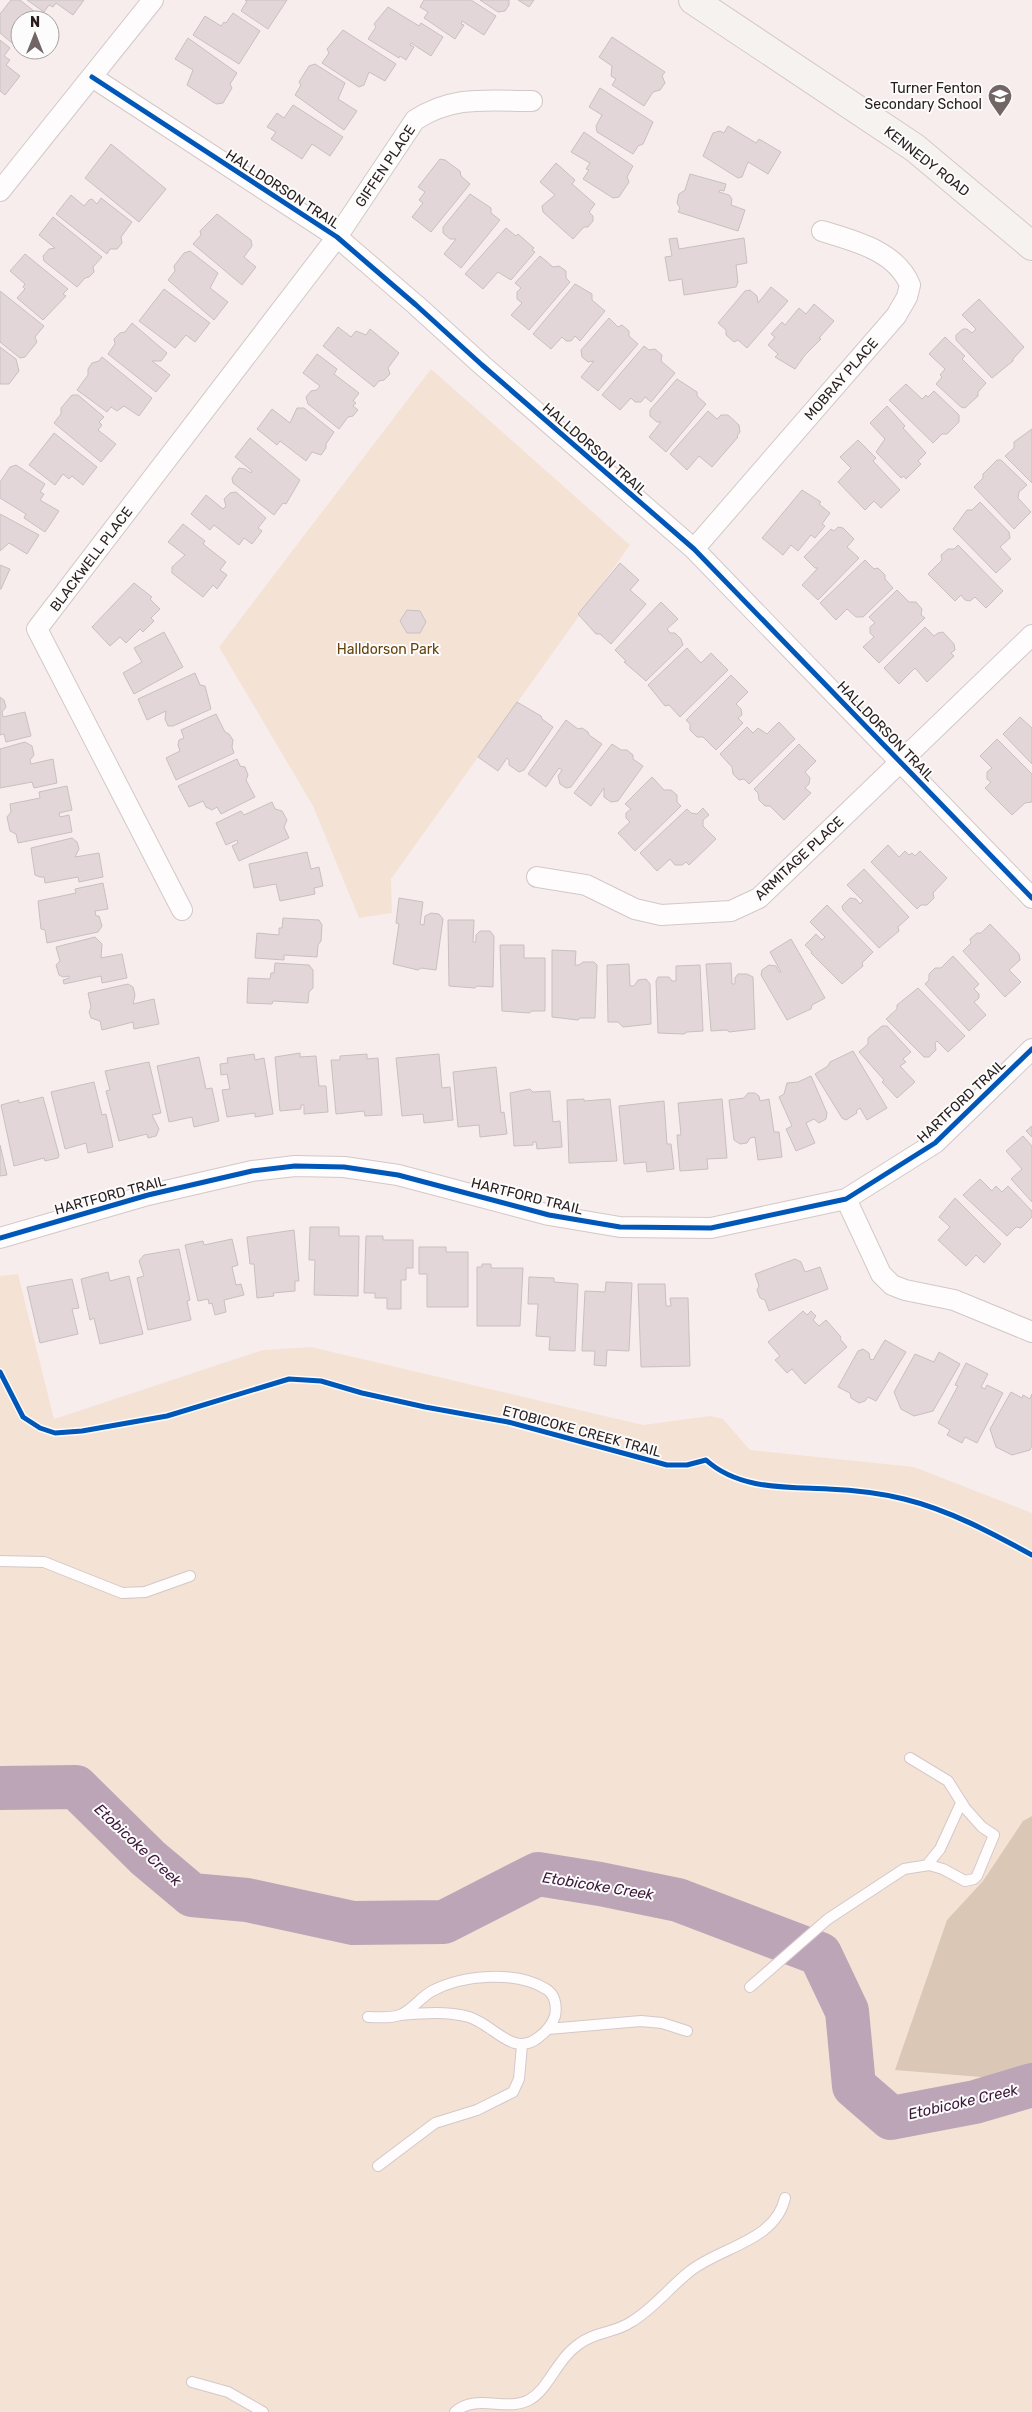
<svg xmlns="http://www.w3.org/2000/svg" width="1032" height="2412" viewBox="0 0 1032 2412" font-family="Rubik,sans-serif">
<rect width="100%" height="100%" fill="#f8eded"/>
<path fill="#f4e3d5" d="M431,369l199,176 -239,334 1,34 -33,5 -46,-112 -94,-159z
M18,1274l36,145 209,-69 48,-3 332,78 67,-9 13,3 27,31 164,17 118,46v899h-1032v-1136z"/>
<path fill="#dac7b6" d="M1032,1816v265l-137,-11 52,-150 36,-39 40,-60z"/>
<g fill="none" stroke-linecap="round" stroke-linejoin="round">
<path stroke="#bda5b8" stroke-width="44" d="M0,1788l76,-1 72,71 44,37 55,5 106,23 91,-1 94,-48 62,10 78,16 142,54 27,57 7,75 37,32 84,-16 57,-17"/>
</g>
<path fill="#e3d6d8" stroke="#c9bfc1" d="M11,0h9l25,20h-25v22l-3,5 -17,-14v-19z
M27,0h57l-11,15 -17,-12 -3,4 -4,-2 -5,7z
M245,0h42l-19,29 -27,-18 6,-10z
M424,0h47l25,16 -12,19 -22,-14 -1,3 3,1 -9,14 -31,-21 4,-6 -8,-5z
M480,0h29v5l-4,6 -7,1z
M518,0h16l-5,7z
M388,7l31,19 2,-3 22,14 -12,19 -20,-13 -1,2 4,2 -8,13 -6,-4 -1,2 -31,-19 8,-12 -2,-3z
M233,13l27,18 -21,33 -46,-29 12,-19 16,10 3,-4 2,1z
M50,24l8,6 -8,10z
M343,30l53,34 -11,17 -16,-9 -5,13 -5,2 -37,-24 7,-10 -2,-4z
M612,37l53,35 -3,4 3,7 -5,7 -7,2 -9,14 -32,-21 4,-6 -5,-3 1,-10 -13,-9z
M188,38l49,35 -7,11 2,4 -9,15 -7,1 -29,-19 6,-15 -18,-11z
M0,40l10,8 -6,8 6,4 -4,5 14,11 -15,19 -5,-4z
M315,64l30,19 -7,16 19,12 -13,19 -49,-35 6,-10 -2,-3 10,-16z
M600,88l53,34 -10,22 -5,2 -5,8 -36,-22 -1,-6 6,-11 -13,-8z
M293,105l50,32 -13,19 -18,-12 -10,15 -31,-20 5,-7 -9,-5 10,-14 7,5z
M728,126l28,17 3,-4 22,13 -13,22 -20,-12 -6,15 -4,1 -35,-22 10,-23 7,-2 4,2z
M584,132l49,34 -6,11 2,5 -10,15 -6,1 -30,-19 6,-9 -3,-1 4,-6 -19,-11z
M111,144l55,45 -27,33 -54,-44z
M440,159l5,1 15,11 1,5 9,8 -39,48 -19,-15 11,-14 -4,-3 6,-8 -7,-5z
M556,163l19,17 -3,4 23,20 -6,8 4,4v5l-5,6h-4l-11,12 -30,-27 -1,-6 13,-11 -15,-13z
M690,174l36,10 -2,7 -4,-1 -1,2 10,3 3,4 -1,6 14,5 -7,21 -60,-19 2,-4 -3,-5 2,-9 6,-4z
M470,194l21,14v5l9,7 -39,48 -17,-14 12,-15h-6l-7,-6v-6z
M71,195l13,11 5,-6 3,-1 5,5 4,-6 31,24 -11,15 1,6 -5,6h-7l-3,5 -51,-40z
M217,214l34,26 1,6 -8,11 12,10 -14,18 -49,-41 8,-9 -1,-4z
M53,217l49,40 -9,10 1,5 -5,5 -4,1 -8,9 -33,-26 -1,-5 6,-7 6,-1 -16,-13z
M506,228l10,8 2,-2 16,14 -2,2 3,2 -24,28 -13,-8 -15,17 -18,-15z
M677,238l2,11 65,-11 3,25 -11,2 2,17 -2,5 -52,8 -2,-16 -13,2 -4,-24 7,-1 -3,-17z
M190,251l28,22 -8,15 18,14 -14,18 -46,-40 7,-9 -1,-5 10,-13z
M25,254l43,35 -5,5 3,2 -23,24 -26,-22 8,-9 -2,-2 2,-3 -15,-13z
M540,256l13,11 6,-1 7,5v7l4,4 -41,48 -18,-15 11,-12 -5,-4v-7l4,-4 -6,-5z
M575,284l17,10v6l13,11 -25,30 -5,-5 -4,5h-5l-4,-4 -11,12 -18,-15z
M771,287l17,14 -41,47 -9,-8 -4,2 -8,-7v-5l-8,-7 27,-32 5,-1 7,6 1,7z
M164,289l46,34 -15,19 -9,-7 -11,13 -36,-27z
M0,291l44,35 -9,11 2,5 -12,15 -5,1 -20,-16z
M979,299l45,48 -11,12v2l-21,17 -36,-38v-5l7,-6h4l5,4 4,-4 -14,-14z
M814,304l20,17 -15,17 2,1 -16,16 -10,14 -20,-12 3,-3 -10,-9 7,-8 -4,-3 11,-12 3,3 14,-17 7,6z
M609,318l9,9 4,-2 7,6v5l9,8 -40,47 -17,-14 13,-16 -6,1 -6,-5 -1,-7z
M132,323l35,30 -6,8h-9l18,14 -14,17 -48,-38 7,-10 -1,-5 6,-6 5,-1z
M338,327l13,10 5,-6 10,4 4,-6 29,24 -11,15 2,6 -6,6 -5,1 -5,6 -51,-41z
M945,337l20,19 -3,3 24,24 -8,9v4l-13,12 -4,-1 -25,-23 6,-7 -2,-2 5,-6 -16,-15z
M644,346l5,4 6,-1 7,6 -1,6 14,12 -24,29 -6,-5 -4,5h-6l-4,-4 -11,12 -18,-15z
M0,347l16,12 3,12 -10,13h-9z
M317,354l20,15 -3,5 25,19 -6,8 3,2 -3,3 5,4 -5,6 -5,1 -9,12 -31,-25 -2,-7 5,-6 6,-1 3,-4 -17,-13z
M102,357l50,41 -13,18 -15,-10 -7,5 -6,-4 -4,5 -30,-22 11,-15v-6l4,-6 7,-2z
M677,379l20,13v4l9,8 -40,48 -17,-15 12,-15h-4l-7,-6v-6z
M906,384l16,15 4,-4 2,2 6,-6 25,24v7l-12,12h-5l-9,9 -44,-43z
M72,395h6l26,22 -5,5 3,3 -4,5 18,14 -15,18 -47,-39 7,-9v-6z
M887,406l18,20 -2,2 23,25 -8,8 3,3 -15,15 -2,-3 -3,2 -25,-26 9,-13 -15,-16z
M297,408h7l30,24 -8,12v4l-5,7 -9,-3 -6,9 -26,-20 -3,4 -20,-16 15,-20 18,14z
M708,411l9,8 4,-4h7l11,10 1,7 -3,4 1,1 -26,30 -13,-11 -12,14 -17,-16z
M1032,429v54l-27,-27 9,-8v-6z
M54,433l43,34 -14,18 -11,-9 -3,3 -6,-5 -8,11 -26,-20z
M250,438l50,42 -14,24 -3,-1 -9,12 -41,-32 -1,-5 7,-10 6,1 6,4 1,-2 -17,-14z
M858,440l18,18 -3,3 27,29 -19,18 -7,-7 -9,9 -27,-28 13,-14 -11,-11z
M997,460h4l26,25 -8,7 -1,6 13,14 -17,17 -40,-42 9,-9v-4z
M16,465l29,19 -5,8 4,2 -4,6 19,11 -14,21 -21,-14 2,-4 -26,-16v-16l10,-15z
M802,490l19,12 -2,2 11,9 -8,11 3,2 -10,12 -4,-3 -13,16 -7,-6 -8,10 -21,-17z
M236,492l30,26 -8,10 4,3 -10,13 -8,-6 -5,7 -25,-20 -4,5 -19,-16 15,-19 17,14 3,-3 -2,-7 6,-6z
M980,502l29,30 1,6 -10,9 11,12 -15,14 -43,-44 14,-19h5z
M0,514l39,21 -12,19 -18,-11 -9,8z
M183,524l22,17 -2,3 23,18 -6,8 7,5 -10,14 -4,-4 -10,12 -31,-24v-6l13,-12 -17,-13z
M838,527l5,1 11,11 -7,8 12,11 -41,42 -16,-15 16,-17h-3l-11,-11 27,-28 3,2z
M958,545l45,46 -17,17 -11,-11 -5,4 -5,-1 -4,-5 -6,6 -27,-27 14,-14 -1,-5 7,-6h6z
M865,560l9,9 4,-1 7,7v4l8,9 -30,29h-7l-9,-8 -11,11 -16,-17z
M620,563l19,17 -9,10 16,14 -35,40 -11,-10h-4l-18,-20z
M0,565l10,4 -9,20h-1z
M134,583l18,14 -2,2 10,10 -9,9 3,3 -11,11 -3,-3 -14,14 -6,-6 -10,9 -18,-19z
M897,590l12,12h7l6,7 -1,6 4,3 -46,45 -16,-16 11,-10 -4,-4v-6l5,-4 -6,-6z
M661,602l17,17 -11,10 3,4h5l6,6 2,6 -37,36 -22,-19 2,-1 -11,-11z
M407,610l13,1 6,11 -6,11h-13l-7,-12z
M925,627l9,9 4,-3 5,-1 11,12 1,6 -4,3 3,3 -27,26 -12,-14 -16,16 -15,-16z
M164,632l19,35 -49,27 -11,-21 19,-11 -8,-14z
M687,648l14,15 10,-10 17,17 -48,47 -11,-12 -4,1 -17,-21z
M195,673l5,12 5,1 6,23 -38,17h-5l-3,-7 1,-8 -19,9 -9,-21z
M731,675l17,17 -12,12 5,5 1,6 -4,3 5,5 -27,27 -13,-13h-6l-7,-7v-6l-4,-4z
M0,697l4,3 2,7 -4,5 1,5 22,-5 6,24 -25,6 -2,-8 -4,1z
M517,702l24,14 1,3 11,8 -29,43 -5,2 -10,-7v-5l-2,-2 -9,13 -20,-14z
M216,714l9,18 4,2 4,6 -1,7 2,6 -58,27 -10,-22 14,-7 -2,-6 1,-5 5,-2 -3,-8z
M1020,717l12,11v36l-29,-30z
M566,720l12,9 4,-1 6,4 1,3 13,9 -31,43 -5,1 -6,-4 -2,-8 4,-6 -3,-2 -13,19 -18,-13z
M779,722l16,17 -46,45 -5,-5 -5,1 -6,-6 -1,-7 -12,-13 27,-27 6,6 5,-5 9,6z
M997,739l35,35v28l-7,1 -13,12 -27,-27 6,-6 -4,-3v-7l5,-4 -12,-12z
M25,742l7,4 2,9 -4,5 1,4 22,-5 4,24 -23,5 -2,-6 -32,6v-39z
M612,744l9,6h6l6,5v4l10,7 -25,35 -7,1 -7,-5v-9l-13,18 -17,-13z
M799,744l17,17 -11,11 5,6 -1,6 -4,4 6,5 -27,27 -14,-14h-5l-6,-6 -1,-7 -4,-4z
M237,759l3,7 5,1 3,8 -2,5 9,17 -34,17 -4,-7 -5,3 -6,-3 -3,-6 -14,6 -11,-21z
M652,777l12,13h7l6,5v7l4,4 -46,45 -17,-18 12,-11 -4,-4v-5l5,-4 -6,-5z
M67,786l5,24 -13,3 1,4 9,-2 3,17 -54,11 -2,-9 -6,-3 -3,-14 4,-5 -1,-8 30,-6 -1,-6z
M272,802l3,7 7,2 5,9 -3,7 5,11 -50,23 -7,-15 6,-3 -1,-3 -11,5 -10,-22 25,-12 3,4z
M703,808l6,7 -6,5v6l13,13 -27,26 -3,-3 -4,3h-7l-5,-6 -13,12 -17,-18 47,-44 4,4 6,1z
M72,838l5,4 2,7 -4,8 24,-4 4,24 -24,5 -1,-5 -33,6 -1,-6h-4l-5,-2 -4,-27z
M888,845l11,12 6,-6 4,4 3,-2 3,3 5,-5 27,27 -14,15 1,5 -7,7h-6l-4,4 -46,-47z
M307,852l4,17 8,-2 4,19 -9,2 1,6 -35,7 -4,-17 -22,4 -5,-24z
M864,869l45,48 -11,10 1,4 -20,17 -36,-38 -1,-4 8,-8 6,1 4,5 3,-3 -16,-16z
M103,883l5,26 -13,2 1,5h3l3,10 -4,6 -51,11 -2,-13 -4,-1 -3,-28 38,-8 -1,-4z
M399,898l24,4 -3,22 4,1 1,-9 6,-3 8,1 4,5 -7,51 -15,-2 -3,2 -25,-6 6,-40 -3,-1z
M827,905l46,47 -11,11 1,3 -21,18 -31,-31 1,-1 -7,-7 11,-11 6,6 3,-3 -15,-15z
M283,918l36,2 3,5 -1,16 -3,4 -1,12 -33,-2v5l-29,-2 2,-25 22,2v-7h3z
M448,920h26l-1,22h3v-7l4,-4h10l4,5 -1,51 -16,-1 -2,2 -26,-2z
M990,924l29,30 1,6 -11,10 12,12 -16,15 -42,-46 8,-8 -1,-4 7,-6h4z
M95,937l7,7 -1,14 21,-4 5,24 -25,5 -1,-7 -37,8 -1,-4 6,-2v-2l-6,1 -4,-2 -3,-10 4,-4 -4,-14z
M791,939l34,59 -13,7 -1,4 -24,11 -26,-45 1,-5 7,-5 7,1 3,6h2l-11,-20z
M500,945h24v13h21v53h-13l-3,2 -27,-2z
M552,950l24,1 -1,14h4l4,-3h11l3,3 -2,53h-15l-2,2 -26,-3z
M953,956l26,28 -5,5 5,5v4l-5,4 12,13 -17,16 -44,-47 4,-4v-6l6,-6h6z
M275,963l34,2 4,5v18l-4,4 -1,11 -35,-2 -1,3 -25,-1 1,-25 22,1 1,-6h3z
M731,963l1,21h3v-6l3,-4h9l6,3 2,52 -26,3 -2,-2 -16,1 -5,-67z
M629,964l1,22h4l4,-6 8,-1 4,5 1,40 -28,3 -5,-5h-10l-1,-57z
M700,965l3,66 -16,1 -3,2 -26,-1 -2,-52 2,-4h11l3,4h4v-15z
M128,984l5,3 2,8 -2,9 21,-5 5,25 -25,5 -1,-7 -31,8 -2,-9 -9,-3 -2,-6 2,-5 -3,-14z
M918,988l47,48 -17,16 -11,-11 -2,2 1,7 -7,7h-5l-38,-38 11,-10v-4z
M882,1026h5l24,26 -8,7 3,3 -6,4 15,16 -18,16 -15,-16 2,-2 -25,-28 9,-8v-6z
M853,1051l34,57 -20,12 -7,-12 -4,3 1,2 -11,7 -4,-2 -27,-44 13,-8 2,-4z
M300,1053v4l16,-1 3,30h7l2,26 -24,2v-9h-3v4l-21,2 -5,-54z
M254,1054l1,6 9,-2 9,56 -18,3v-4l-28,4 -5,-27 8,-1 -3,-15 -6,1 -1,-11 8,-1 -1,-5z
M367,1054v5l11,-1 4,57 -17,1 -1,-5 -28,3 -5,-54h9v-4z
M439,1054l3,34 8,-1 3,33 -29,3 -1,-9 -21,2 -6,-58z
M199,1057l7,32 6,-1 7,33 -25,6 -2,-10 -23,5 -12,-56z
M149,1062l12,51 -9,2 7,14 -3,7 -8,2 -1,-4 -28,7 -13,-50 4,-1 -5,-19z
M496,1067l5,46 3,-1 3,22 -27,3 -1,-12 -21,2 -5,-55z
M811,1076l16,37 -1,6 -7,4 -5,-4 -8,4 9,20 -19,8 -10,-22 6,-3 -13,-29 5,-3 3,-11 11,-1z
M94,1082l8,33 4,-1 7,33 -25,6 -2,-10 -21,6 -14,-57z
M530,1089l3,3 17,-1 3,31 7,-1 2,26 -25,2 -1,-7h-3v3l-19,1 -4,-53z
M748,1093h7l4,3 1,5 9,-2 5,33h5l3,25 -24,3 -3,-23 -5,1 -3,5 -7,1 -6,-4 -5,-40 15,-2z
M43,1097l16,58 -1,3 -13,3 -1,-3 -30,8 -13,-61 18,-5v3z
M584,1099v2l26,-2 7,62 -48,2 -2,-63z
M722,1099l5,59 -20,1 1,10 -28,2 -3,-36h4l-3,-32z
M664,1101l3,43h4l3,25 -27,3 -1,-10 -22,2 -5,-58z
M1032,1126v11l-6,-6z
M1023,1136l9,10v56l-21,-23 11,-10 -16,-18z
M0,1145l7,30 -7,1z
M980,1179l12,12 4,-5 6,6 6,-6 24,25v6l-11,11 -5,-1 -9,9 -44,-41z
M955,1198l46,46 -17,19 -8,-8 -10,11 -28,-26 12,-13 -11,-10z
M310,1227h29v9h20l-1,60 -44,-1 1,-35h-6z
M294,1230l5,51h-4v10l-22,2 1,3 -17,2 -3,-34h-4l-3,-27z
M366,1236h17v4h30v28h-7v12h-5v29h-14v-11h-12v-5h-11z
M232,1239l6,26 -6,2 4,18 5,-1 3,11 -20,5 2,12 -11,3 -3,-12 -3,1 -1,-5 -10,2 -13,-56 18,-4 1,4z
M419,1247h27v5h22v55h-41v-33h-8z
M179,1249l11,51 -3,1 4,19 -43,10 -11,-52 7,-2 -5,-15 5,-6z
M795,1259l6,3 4,10 15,-5 8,22 -59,22 -4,-11 -5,-2 -3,-8 2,-4 -4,-12z
M482,1264h9v4h32l-3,58h-43v-59h5z
M108,1272l2,9 19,-5 14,58 -43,10 -6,-26 -4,2 -9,-41z
M529,1277l25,1v4l24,2 -3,67 -26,-1 1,-13 -14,-1 2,-32h-10z
M72,1279l7,29 -7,1 6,25 -38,9 -13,-56z
M606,1282l26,1 -3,68 -22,-1 -1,16 -12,-1 1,-14h-13l3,-60 20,1z
M638,1284h27l1,22h5l-1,-8h18l2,68 -49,1z
M803,1311l4,4 4,-4 5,5 -3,4 6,6 7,-6 15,17 -1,2 7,8 -42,37 -13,-15 -5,4 -12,-13 5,-4 -12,-14z
M885,1340l21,12 -30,49 -8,-4 -3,4 -6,2 -8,-5 -1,-5 -12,-6 20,-36 5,-2 6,4 1,6 3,1z
M939,1352l21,12 -27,47 -19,5 -13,-7 -7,-17 21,-38 19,8z
M966,1363l22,11 -7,13 4,2 2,-4 16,8 -26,50 -12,-6 -3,6 -15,-8 3,-5 -12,-7 20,-37 -3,-1z
M1011,1392l11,6 1,-3 7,4 2,-5v51l-2,5 -18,5 -16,-8 -6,-18z"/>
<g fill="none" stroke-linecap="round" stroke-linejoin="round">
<defs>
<path id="service" d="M0,1561l44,1 78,31 23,-1 45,-16
M927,1865l13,-16 21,-46
M750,1987l78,-68 76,-50 25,-4 14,4 22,12 9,-2 3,-3 17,-41 -12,-8 -17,-19 -17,-27 -38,-23
M368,2017c10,0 24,2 34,-3 11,-5 19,-17 30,-23 30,-16 84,-21 114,-2 9,5 11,17 9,27 -3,9 -8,15 -16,21 -26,21 -43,-11 -70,-20 -22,-6 -46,-4 -68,-2
M548,2029l93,-8 21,2 25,8
M378,2166l57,-43 42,-13 36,-18 6,-13 3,-34
M192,2382l36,10 35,20
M455,2412c21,-19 51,0 74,-12 20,-11 27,-40 50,-56 15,-12 36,-11 52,-22 22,-13 38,-34 58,-50 30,-25 86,-30 96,-74"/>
<path id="minor" d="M92,77l245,160 79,68 66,60 212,184 338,349
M0,191l153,-191
M694,549l202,-233 11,-19 3,-12c-14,-34 -55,-44 -88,-54
M537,877l49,8 49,24 26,6 70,-4 28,-13 273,-263
M182,910l-145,-281 300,-392 78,-117c39,-25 72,-19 117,-19
M846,1199l35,75 11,11 13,5 49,10 78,32
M0,1238l148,-43 104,-24 43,-5 49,1 54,8 151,40 71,12 91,1 135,-29 89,-56 97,-94"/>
<path id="secondary" d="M693,0l222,148 117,98"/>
</defs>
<use href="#service" stroke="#d3c8c8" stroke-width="12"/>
<use href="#minor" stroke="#d3c8c8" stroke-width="22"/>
<use href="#secondary" stroke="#d3c8c8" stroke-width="30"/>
<use href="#service" stroke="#fefcfc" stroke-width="10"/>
<use href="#minor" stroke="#fefcfc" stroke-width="20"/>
<use href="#secondary" stroke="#f6f2f0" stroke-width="28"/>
<defs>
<path id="cycleway" d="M92,77l245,160 79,68 66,60 212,184 338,349
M0,1238l148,-43 104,-24 43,-5 49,1 54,8 151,40 71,12 91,1 135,-29 89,-56 97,-94
M0,1372l23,45 17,11 15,5 27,-2 85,-15 122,-37 32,2 41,12 63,14 83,15 159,43h20l19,-5c33,30 81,27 122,29 24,1 52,4 76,10 45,11 88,34 128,56"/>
</defs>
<use href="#cycleway" stroke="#fcfcfc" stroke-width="8"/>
<use href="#cycleway" stroke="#0057b8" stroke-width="5"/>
</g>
<defs>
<symbol id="school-pin" viewBox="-11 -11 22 30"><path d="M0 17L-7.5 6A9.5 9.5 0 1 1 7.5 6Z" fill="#716565" stroke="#fcfcfc"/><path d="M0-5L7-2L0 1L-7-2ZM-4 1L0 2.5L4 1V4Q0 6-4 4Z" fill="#fff"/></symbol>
</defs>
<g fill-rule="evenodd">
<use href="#school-pin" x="986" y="82" width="28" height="38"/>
</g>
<g text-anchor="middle" stroke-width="4" stroke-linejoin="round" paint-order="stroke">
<g font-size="14" fill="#281c1c" stroke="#fcfcfc" text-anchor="end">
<text x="982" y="93">Turner Fenton<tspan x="982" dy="16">Secondary School</tspan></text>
</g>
<g font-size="14" fill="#281c1c" stroke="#fcfcfc">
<text transform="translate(927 161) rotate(38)" y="5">KENNEDY ROAD</text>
<text transform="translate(385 166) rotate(-56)" y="5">GIFFEN PLACE</text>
<text transform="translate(283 189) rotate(33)" y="5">HALLDORSON TRAIL</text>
<text transform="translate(841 379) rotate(-49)" y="5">MOBRAY PLACE</text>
<text transform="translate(595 449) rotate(41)" y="5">HALLDORSON TRAIL</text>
<text transform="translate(91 559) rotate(-53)" y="5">BLACKWELL PLACE</text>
<text transform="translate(886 731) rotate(46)" y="5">HALLDORSON TRAIL</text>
<text transform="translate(799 858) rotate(-43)" y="5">ARMITAGE PLACE</text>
<text transform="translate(961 1101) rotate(-43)" y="5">HARTFORD TRAIL</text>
<text transform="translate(110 1195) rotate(-15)" y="5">HARTFORD TRAIL</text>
<text transform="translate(527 1196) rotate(14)" y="5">HARTFORD TRAIL</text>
<text transform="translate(582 1431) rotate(15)" y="5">ETOBICOKE CREEK TRAIL</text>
</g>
<g font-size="14" fill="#66420a" stroke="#fcfcfc">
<text x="388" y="654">Halldorson Park</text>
</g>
<g font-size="15" font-style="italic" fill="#3e173c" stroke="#fcfcfc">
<text transform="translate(138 1845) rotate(43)" y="5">Etobicoke Creek</text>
<text transform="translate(598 1886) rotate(9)" y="5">Etobicoke Creek</text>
<text transform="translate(963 2102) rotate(-13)" y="5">Etobicoke Creek</text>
</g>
</g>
<g transform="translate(35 35)"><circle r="24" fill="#fcfcfc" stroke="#a7a2a2"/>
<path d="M0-4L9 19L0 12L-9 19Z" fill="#716565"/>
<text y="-8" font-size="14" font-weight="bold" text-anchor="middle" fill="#281c1c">N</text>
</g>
</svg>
